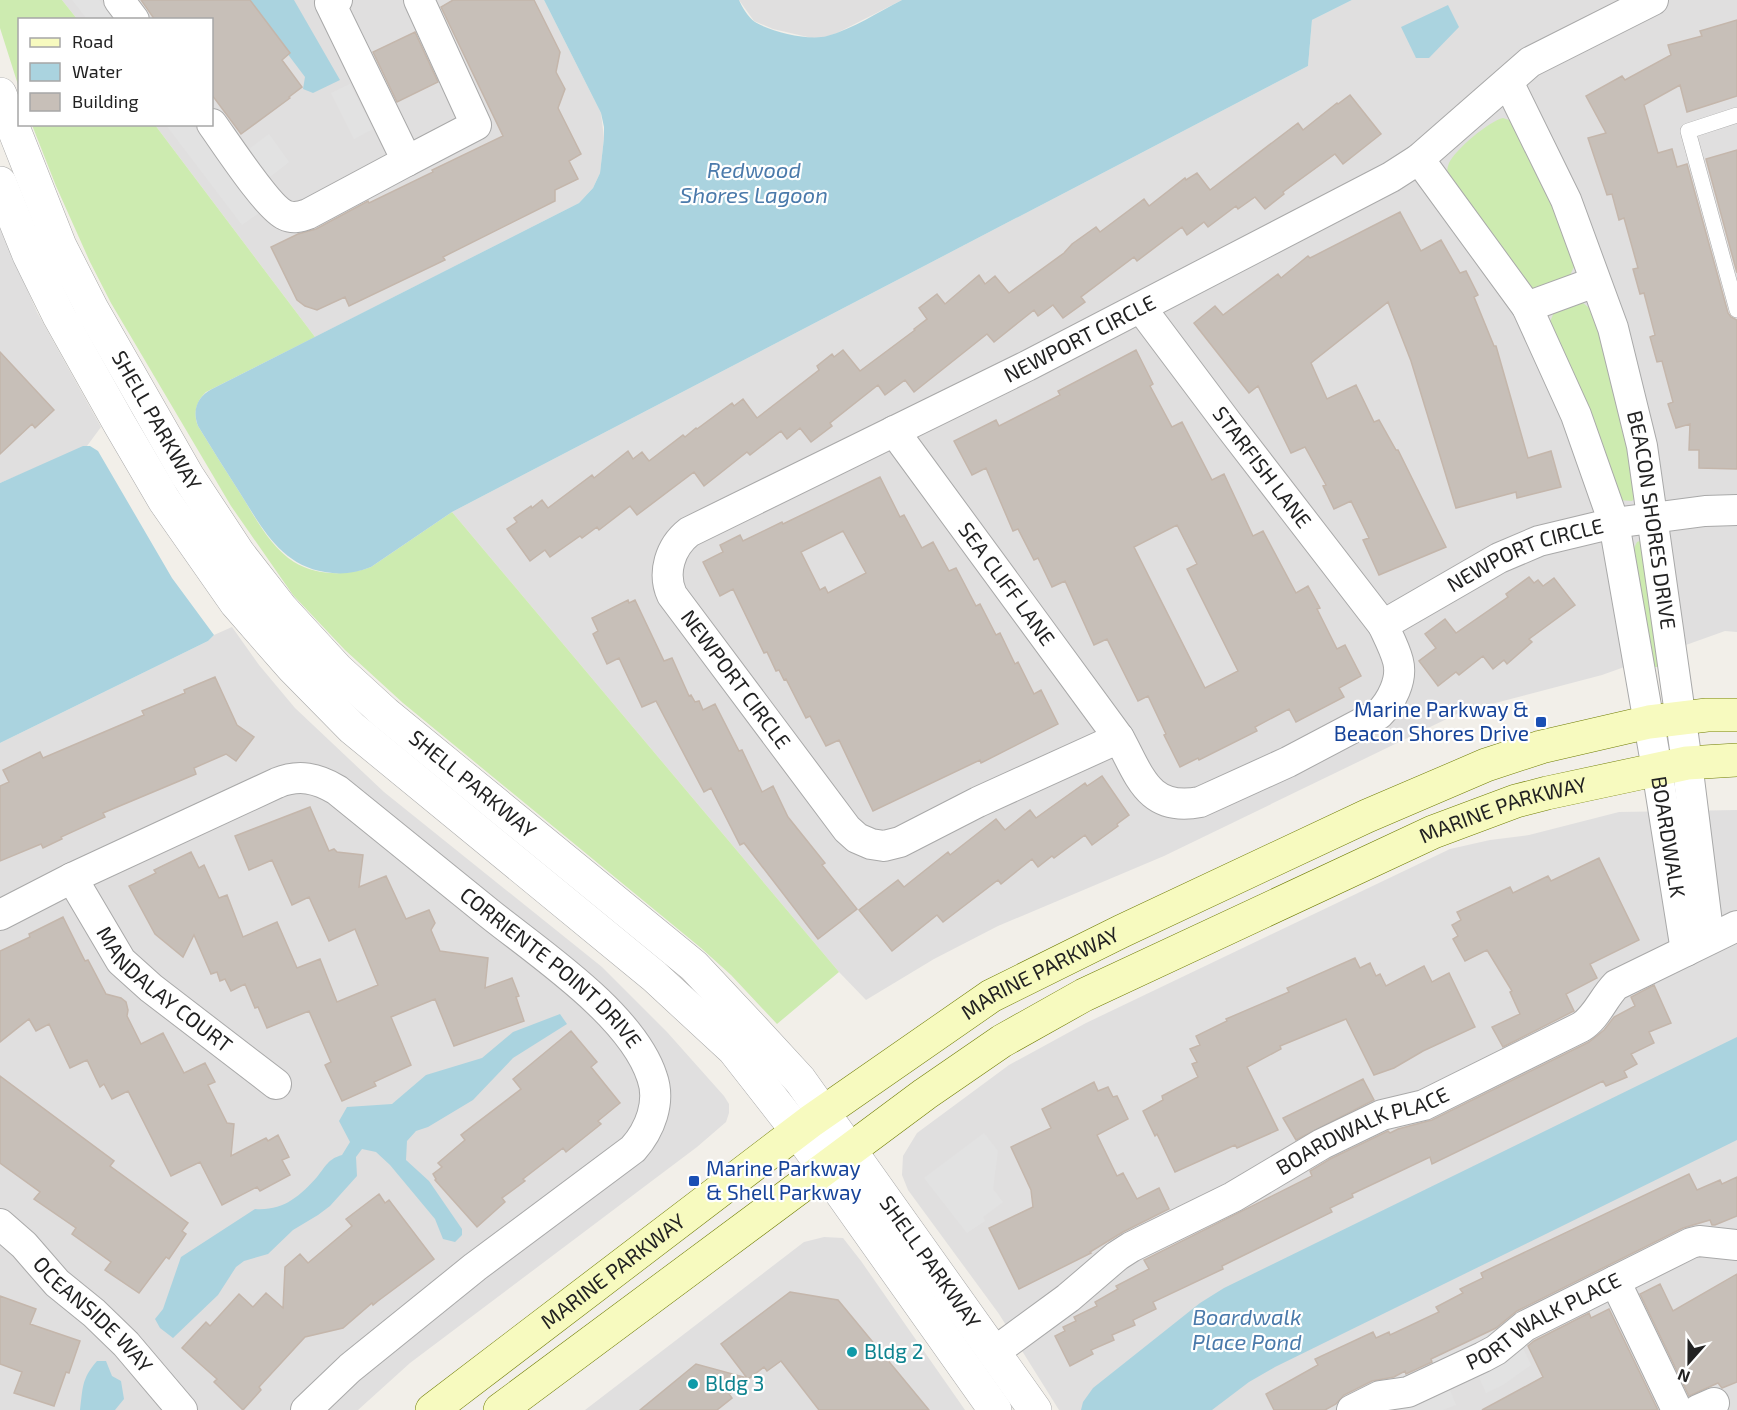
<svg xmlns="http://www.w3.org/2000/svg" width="1737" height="1410" viewBox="0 0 1737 1410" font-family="'Exo 2',sans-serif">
<rect width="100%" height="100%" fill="#f2efe9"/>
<path fill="#e0dfdf" d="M62,0h482l57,113 3,25 -4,35 -7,15 -14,15 -264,134 -160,-212 57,-1v-104l-135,-1z
M739,0h163l-65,33 -12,4 -13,1 -39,-9 -19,-8z
M1352,0h385v632l-12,-1 -123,44 -141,37 -297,144 -166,70 -64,33 -68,41 -27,-28 -387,-460 856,-446 4,-46z
M0,227l37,85 64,115 -14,19 -87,37z
M232,627l27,38 36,43 89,84 218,175 65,65 57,64 5,8v9l-3,9 -29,25 -287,216 -52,47h-358v-667l208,-102 6,-6z
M1737,810v600h-678l-60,-96 -91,-124 -6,-15 1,-19 14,-23 92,-68 77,-42 364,-174 40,-9 39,-5 90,-23z
M824,1237l19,1 18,23 104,149h-380l219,-168z"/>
<path fill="#cdebb0" d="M0,0h62l15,19 -57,1 -1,68 -19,-60z
M1503,118l12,4 39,80 21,63 -6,12 -38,14 -83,-114c-1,-5 -1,-9 1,-14 6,-13 40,-42 54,-45z
M32,125h123l160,212 -109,55c-10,9 -13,22 -8,34 14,23 28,45 42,67 15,24 30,54 54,69 23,14 53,14 77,5l81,-55 387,460 -62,52 -46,-49 -30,-27 -298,-245 -58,-53 -52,-55 -62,-89 -120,-203 -21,-41 -34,-76z
M1574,300l9,3 10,8 30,101 13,85 -4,4 -13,-1 -70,-176 6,-14z
M1642,540l16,127h-4l-7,-6 -13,-113 3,-6z"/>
<path fill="#e2e2e2" d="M72,0h27l15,19h-27z
M350,84l23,45 -19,10 -23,-46z
M166,125h27l66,88 -17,12z
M269,134l20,28 -19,15 -21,-28z
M984,1133l14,18 -5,38 10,13 -20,15 2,4 -18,12 -43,-55z
M1523,1348l8,17 -28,20 -17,8 -7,-16z
M1449,1388l7,17 -13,5h-47z"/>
<path fill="#aad3df" d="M247,0h47l46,80 -27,13 -10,-4 2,-12z
M544,0h195c3,7 9,17 16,22 16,10 54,19 72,14 26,-7 51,-24 75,-36h450l-40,20 -4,46 -856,446 -81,55c-15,6 -30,8 -46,5 -44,-7 -63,-44 -85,-79 -14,-22 -28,-44 -42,-67 -6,-16 -1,-29 14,-37l367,-186 14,-15 7,-15 4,-35v-11l-3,-14z
M1448,5l11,22 -30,31h-13l-15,-31z
M83,446h7l8,5 74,127 42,57 -6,6 -208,102v-260z
M560,1014l7,10 -54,34 -40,42 -45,27 -12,4 -9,10 -1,19 23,21 33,48v6l-7,7 -12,-3 -8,-20 -45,-54 -14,-13 -14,-3 -6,8 1,19 -27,30 -12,9 -25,15 -25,24 -24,7 -8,6 -18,28 -45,43 -13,-10 -5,-9 8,-10 18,-52 74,-48c28,2 44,-12 62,-32 9,-11 11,-18 25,-22l8,-13 -11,-21 8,-14 45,-3 34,-29 56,-17 31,-26z
M1737,1037v103l-462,227 -26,15 -37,28h-131l2,-8 10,-14 107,-85 24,-15z
M97,1361h9l6,15 9,5 3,18 -9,11h-35c3,-21 1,-31 17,-49z"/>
<path fill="#c7bfb8" stroke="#c4b6ab" stroke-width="1.5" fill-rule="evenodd" d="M141,0h109l40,53 -8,7 20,27 -13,10 1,1 -49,36 -29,-39v-75h-57z
M453,0h81l26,52 -4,20 9,17 -7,19 23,46 -12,7 9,18 -23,11v11l-112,56 2,3 -96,46 -4,-9 -28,13 -12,-4 -8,-6 -26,-53 27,-13 18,-5 52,-28 1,2 64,-31 -1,-2 71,-34 -62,-129z
M1737,20v76l-50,16 -7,-27 -36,20 14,48 14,-4 5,18 10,-3 41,149 3,4 6,3v149l-38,-1v-18h-10l1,-26 -14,4 -8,-24 5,-2 -11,-41 -5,1 -7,-25 5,-2 -11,-42 -4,1 -7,-25 5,-1 -14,-50 -5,2 -7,-26 -5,1 -19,-57 18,-5 -20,-37 36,-20 3,4 46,-25 -3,-10 34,-9 -2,-5z
M415,32l23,50 -41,20 -24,-50z
M1350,95l31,39 -38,30 -8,-10 -52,38 1,2 -19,15 -10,-12 -17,12 -2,-3 -28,21 -4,-5 -17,13 -5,-8 -45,34 -3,-4 -53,40 4,5 -22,16 -10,-13 -15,11 -4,-6 -40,32 -7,-8 -73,58 -9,-12 -20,15 -7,-10 -48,38 2,3 -21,16 -11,-14 -13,11 -6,-8 -31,24 -3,-3 -43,34 -10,-14 -57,43 -7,-9 -31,24 -2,-3 -15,11 -2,-2 -30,21 -5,-7 -15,11 -23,-32 10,-7 -3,-4 17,-12 1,2 10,-8 6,8 44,-33 2,3 34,-27 5,8 9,-7 7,9 34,-26 2,2 11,-9 1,1 35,-26 2,3 9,-7 14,19 62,-48 -2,-4 15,-12 2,3 9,-7 17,21 55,-41 -1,-1 13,-10 -8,-11 18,-14 8,10 34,-29 6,9 10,-8 14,17 55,-40 8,-9 24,-17 4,5 44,-33 5,7 36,-28 1,2 11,-7 13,17 88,-67 5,7 34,-27 1,1z
M1737,150v123l-31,-114z
M1400,212l21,39 20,-11 19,33 6,-2 12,24 -4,2 20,49h2l32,112 23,-7 10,36 -44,11 -1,-6 -60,16 -45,-147 -23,-59 -77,61 16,36 29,-14 18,37 5,-2 17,30h2l48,97 -67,28 -16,-35 6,-2 -18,-37 -17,8 -11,-23 3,-1 -21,-38 -14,6 -33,-67 -9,7 -55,-70 21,-17 8,9 55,-41 3,4 27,-22 2,2z
M1136,350l17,34 -3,2 22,41 10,-5 30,58 12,-6 29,62 10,-5 33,62 12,-7 12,22 -3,1 20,40 8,-4 16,31 -22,12 5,9 -48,25 -7,-13 -34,18 2,4 -58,29 -1,-2 -18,9 -16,-32 2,-1 -18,-38 -10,5 -31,-62 -13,6 -29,-64 -13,6 -14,-29 -4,2 -16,-31 -5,2 -27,-63 -14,7 -18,-34 42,-21 3,6 61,-31 -2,-4zM1177,525l20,39 -10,5 51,102 -33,17 -71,-141z
M0,352l54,58 -19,18 -3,-4 -32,30z
M880,477l20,40 4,-2 18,33 11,-6 16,29 7,-3 20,38 4,-2 16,31 4,-2 15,31 3,-2 16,32 7,-4 17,34 -77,39 -1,-3 -107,51 -34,-71 -13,6 -16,-30 -4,2 -20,-39 -2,1 -5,-10 -3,1 -9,-19 -3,1 -31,-64 -13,7 -17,-34 20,-10 -3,-7 20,-10 3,6 39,-19 1,2zM843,531l23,42 -38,20 -3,-6 -5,3 -19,-38z
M1529,577l5,6 4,-3 5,6 11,-8 21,27 -46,34 3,3 -25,22 -3,-4 -11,9 -10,-13 -24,19 -3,-3 -18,14 -19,-25 17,-13 -11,-14 20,-15 11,14 52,-36 -2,-3z
M628,600l1,3 6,-3 29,61 8,-3 17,38 2,-1 4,7 4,-1 4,9 12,-6 24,47 3,-1 20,42 11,-6 15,31 37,46 -3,2 35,44 -39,30 -74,-96 -4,2 -29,-57 -7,4 -48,-91 -14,6 -23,-49 -12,6 -14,-30 5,-3 -6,-13z
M215,677l22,48 17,12 -18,24 -10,-7 -32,14 2,6 -93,39 2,4 -44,20 1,2 -19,9 -2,-4 -41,17v-75l9,-4 -6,-12 37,-18 3,6 101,-43 -2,-4 43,-18 -1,-3z
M1102,776l27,39 -12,9 1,2 -26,19 -7,-10 -31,23 -2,-2 -14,11 -6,-8 -31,25 -3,-4 -55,42 -6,-7 -45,36 -33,-41 39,-30 6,7 44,-35 2,3 46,-36 9,11 25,-20 6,8 49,-35 2,3z
M310,807l19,44 5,-2 3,3 26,3 -4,32 27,-11 20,43 23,-9 6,13 -4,7 9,21 48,7 -3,30 27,-10 7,18 -3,1 8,24 -70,25 -19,-47 -44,18 20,48 -37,17 2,4 -34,15 -17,-36 6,-3 -22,-51 -42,17 -9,-21 -3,1 -10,-24 -14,7 -6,-12 -5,2 -3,-9 -6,2 -17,-39 -11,22 -28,-23 -26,-48 27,-13 -2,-3 37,-18 8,16 5,-3 15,33 8,-3 16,42 34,-15 20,46 23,-9 17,43 41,-17 -23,-56 -26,12 -20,-44 -17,8 -20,-45 -23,10 -14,-34z
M1599,858l40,82 -49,24 7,14 -31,16 8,17 -71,36 -11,-20 28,-13 -10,-22 2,-1 -25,-41 -22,11 -12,-22 5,-3 -6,-11 9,-5 -4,-8 53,-25 3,6 35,-17 3,5z
M63,917l22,44 3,-1 18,34 15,4 5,4 2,8 -1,6 14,28 22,-11 21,40 21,-10 10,19 -7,3 19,38 7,1 -3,32 35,-18 2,3 10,-6 11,22 -7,3 8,15 -30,16 -3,-4 -35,18 -22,-43 -29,14 -43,-85 -16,8 -8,-15 -4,3 -13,-27 -17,8 -21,-44 -13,7 -7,-12 -29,23v-91l30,-14 -1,-3z
M1355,958l5,10 10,-5 6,13 4,-2 6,12 38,-20 8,16 17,-9 26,54 -52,24 -29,17 -20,7 -28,-56 -66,27 1,3 -34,18 31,63 -41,18 -2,-3 -60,27 -18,-38 -2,2 -12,-25 20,-11 -1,-4 36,-19 -6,-13 5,-2 -7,-13 10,-4 -4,-9 31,-15 -1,-2 63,-27 -2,-4z
M1654,985l17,38 -22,9 5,11 -23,11 6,10 -13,7 3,6 -21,9 -3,-5 -171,83 -2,-7 -78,37 1,3 -23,11 2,4 -110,54 1,3 -70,33 3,7 -23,11 2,5 -23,10 2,5 -23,10 2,4 -23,12 -15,-30 10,-5 -2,-4 13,-6 -2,-4 23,-11 -2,-4 23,-13 -2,-3 33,-17 -5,-9 168,-84 -2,-5 20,-12 58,-28 2,2 8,-4 34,-9 157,-78 15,-12 10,-13 21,-11 -4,-9z
M571,1031l26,31 -6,5 29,36 -22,18 3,3 -35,28 -3,-4 -40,31 2,2 -23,17 3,4 -28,25 -42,-47 1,-1 -3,-5 9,-7 -4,-4 27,-23 -4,-5 60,-46 -8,-10z
M0,1076l114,85 -4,5 78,57 -6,8 4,3 -17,25 -3,-2 -27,36 -34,-23 6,-8 -39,-28 4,-6 -42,-29 6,-7 -40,-29z
M1363,1079l11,21 -78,40 -13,-22z
M1094,1082l4,9 10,-4 5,10 4,-1 11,23 -31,16 20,41 6,-3 14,26 22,-11 10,21 -46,23 -33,20 1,1 -72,36 -30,-61 44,-21 -2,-17 -20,-43 40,-19 -9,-19z
M1689,1174l8,16 23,-10 2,4 15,-7v39l-22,9h-3l-2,-5 -27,8 -166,83 -21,17 -65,31 1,3 -26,12 -1,-3 -11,6 -22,4 -28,14 -8,9 -11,6h-51l-8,-16 52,-29 -3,-6 58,-27 3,6 13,-6 1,3 49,-23 -3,-5 27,-14 -3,-4 23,-11 -2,-5z
M379,1194l6,9 4,-3 45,59 -56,42 -5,4 -1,-2 -29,25 -38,9 -46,50 2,3 -18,20 -29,-28 3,-3 -35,-31 24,-26 4,4 29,-32 14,13 13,-14 17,15 2,-41 15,-13 8,9 44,-37 -6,-7z
M1737,1274v108l-15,6 -4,-5 -29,13 -49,-102 20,-10 13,27z
M790,1292l48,8 91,110h-110l-38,-49 -14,10 -3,-4 -35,27 3,4 -15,12h-77l56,-46 51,14 -26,-34z
M0,1296l36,13 -6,15 50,17 -11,32 -3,-1 -12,34 -40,-13 8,-21 -22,-8z
M1609,1309l49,101h-176l61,-33 -15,-31 6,-5 55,-28 2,5z"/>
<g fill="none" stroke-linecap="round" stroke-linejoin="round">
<defs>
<path id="service" d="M1737,115l-49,16 49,179"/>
<g id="minor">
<path d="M119,0l15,20"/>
<path d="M337,0l-7,3 77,158 69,-36 -57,-125"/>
<path id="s1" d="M1653,0l-123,62 -111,97 -28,18 -364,189 -338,166c-19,15 -27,41 -17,63l175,234 10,9 14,6 13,2 16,-4 78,-40 141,-64c21,38 29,74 81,64l88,-40 91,-48c12,-12 24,-34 19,-53 -3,-12 -10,-25 -15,-36l116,-67 40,-17 75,-18 91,-12 32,-1"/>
<path id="s2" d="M1508,82l58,118 47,128 29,118 45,317 22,176"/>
<path d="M212,124c13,18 56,84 73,91 8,4 15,2 23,-1l99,-53"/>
<path id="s3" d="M1419,159l108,148 49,108 38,108 43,246 29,182"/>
<path d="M1527,307l68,-25"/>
<path id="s4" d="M1141,308l87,116 155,201"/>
<path id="s5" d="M894,431l225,307"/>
<path id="s6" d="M72,878l49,83 30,27 125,96"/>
<path id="s7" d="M0,915l72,-37 205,-95c22,-9 40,-5 60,7 51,41 102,83 153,124 50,40 142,101 162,163 9,25 -2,53 -19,72l-158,118 -125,101 -44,42"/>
<path id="s8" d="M0,1224l24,21 33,38 37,30 32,31 56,66"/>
<path d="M1615,1281l62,129"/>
<path id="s9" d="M993,1353l75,-55 49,-42 14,-9 102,-50 89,-53 60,-29 42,-10 157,-78c16,-10 22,-29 35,-42l121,-59"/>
<path id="s10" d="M1352,1410l28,-14 28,-4 75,-35 13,-7 29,-24 166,-83 8,-2 38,4"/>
<path d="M1698,1410l16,-7"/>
</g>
<g id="tertiary">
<path id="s11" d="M0,94l60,152 32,63 95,166 52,79 42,54 56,61 48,44 309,253 60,64 46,50 235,330"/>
<path d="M0,183l29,72 30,61 60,107 45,77 72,103 56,64 60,61 302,248 80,74 64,82 197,278"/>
</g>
<g id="secondary">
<path id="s12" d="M432,1410l379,-289 180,-125 131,-65 245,-115 119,-51 55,-18 108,-25 58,-7h30"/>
<path id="s13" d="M500,1410l425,-316 77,-53 82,-46 349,-163 83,-31 31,-8 140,-30 50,-3"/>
</g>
</defs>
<use href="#service" stroke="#a9a9a9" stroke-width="16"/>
<use href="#minor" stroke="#a9a9a9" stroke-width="32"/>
<use href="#tertiary" stroke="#a9a9a9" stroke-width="34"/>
<use href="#secondary" stroke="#707d05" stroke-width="34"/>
<use href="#service" stroke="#fff" stroke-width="15"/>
<use href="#minor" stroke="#fff" stroke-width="30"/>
<use href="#tertiary" stroke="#fff" stroke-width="33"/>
<use href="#secondary" stroke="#f7fabf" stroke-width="33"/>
</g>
<g fill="#1a4fb4" stroke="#fff" stroke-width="2">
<rect x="1535" y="716" width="12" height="12" rx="3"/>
<rect x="688" y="1175" width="12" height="12" rx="3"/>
</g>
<g fill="#0f9aa8" stroke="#fff" stroke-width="2">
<circle cx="852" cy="1352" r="6"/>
<circle cx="693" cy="1384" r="6"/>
</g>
<g text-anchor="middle" stroke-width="4.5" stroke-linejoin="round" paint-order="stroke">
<g font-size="21" fill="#222" stroke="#fff">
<text transform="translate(1080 339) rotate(-27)" y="7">NEWPORT CIRCLE</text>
<text dy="7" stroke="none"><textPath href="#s11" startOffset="363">SHELL PARKWAY</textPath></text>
<text dy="7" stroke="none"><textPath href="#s4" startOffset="200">STARFISH LANE</textPath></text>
<text dy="7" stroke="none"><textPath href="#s2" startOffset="464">BEACON SHORES DRIVE</textPath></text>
<text dy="7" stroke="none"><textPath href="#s1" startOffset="2340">NEWPORT CIRCLE</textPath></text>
<text dy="7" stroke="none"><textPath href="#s5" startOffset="190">SEA CLIFF LANE</textPath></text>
<text dy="7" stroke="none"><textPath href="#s1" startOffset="1281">NEWPORT CIRCLE</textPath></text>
<text dy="7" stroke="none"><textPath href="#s11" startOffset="849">SHELL PARKWAY</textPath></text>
<text dy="7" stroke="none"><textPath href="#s13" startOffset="1176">MARINE PARKWAY</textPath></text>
<text dy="7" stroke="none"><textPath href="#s3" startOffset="735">BOARDWALK</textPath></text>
<text dy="7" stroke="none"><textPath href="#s7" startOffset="648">CORRIENTE POINT DRIVE</textPath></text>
<text dy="7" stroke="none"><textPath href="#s12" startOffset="750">MARINE PARKWAY</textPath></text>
<text dy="7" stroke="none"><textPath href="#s6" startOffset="147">MANDALAY COURT</textPath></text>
<text dy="7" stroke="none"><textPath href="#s9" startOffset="434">BOARDWALK PLACE</textPath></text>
<text dy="7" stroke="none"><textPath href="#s11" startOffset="1515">SHELL PARKWAY</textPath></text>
<text dy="7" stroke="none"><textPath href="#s12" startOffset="228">MARINE PARKWAY</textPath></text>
<text dy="7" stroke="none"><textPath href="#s8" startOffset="130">OCEANSIDE WAY</textPath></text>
<text dy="7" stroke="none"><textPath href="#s10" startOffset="213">PORT WALK PLACE</textPath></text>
</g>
<g font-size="21" fill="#164399" stroke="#fff" text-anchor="end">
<text x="1529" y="717">Marine Parkway &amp;<tspan x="1529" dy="24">Beacon Shores Drive</tspan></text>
<text x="706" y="1176" text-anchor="start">Marine Parkway<tspan x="706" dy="24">&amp; Shell Parkway</tspan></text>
</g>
<g font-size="21" fill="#0d838f" stroke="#fff" text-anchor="start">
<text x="864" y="1359">Bldg 2</text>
<text x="705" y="1391">Bldg 3</text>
</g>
<g font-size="22" font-style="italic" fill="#4a7aab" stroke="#fff">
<text x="754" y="178">Redwood<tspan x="754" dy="25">Shores Lagoon</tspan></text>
<text x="1247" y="1325">Boardwalk<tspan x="1247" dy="25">Place Pond</tspan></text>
</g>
</g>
<rect x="18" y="18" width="195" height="108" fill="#ffffff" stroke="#a7a7a7" stroke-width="1.5"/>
<rect x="30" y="38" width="30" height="9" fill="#f7fabf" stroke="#a7a7a7" stroke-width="1.5"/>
<text x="72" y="48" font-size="18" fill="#222222">Road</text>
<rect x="30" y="63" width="30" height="18" fill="#aad3df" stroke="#a7a7a7" stroke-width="1.5"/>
<text x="72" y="78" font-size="18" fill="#222222">Water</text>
<rect x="30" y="93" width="30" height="18" fill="#c7bfb8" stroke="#a7a7a7" stroke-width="1.5"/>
<text x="72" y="108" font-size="18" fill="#222222">Building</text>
<g transform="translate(1689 1362) rotate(201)" stroke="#ffffff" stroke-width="4.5" paint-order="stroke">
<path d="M0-4.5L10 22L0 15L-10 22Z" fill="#222222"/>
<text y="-9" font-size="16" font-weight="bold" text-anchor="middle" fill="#222222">N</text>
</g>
</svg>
